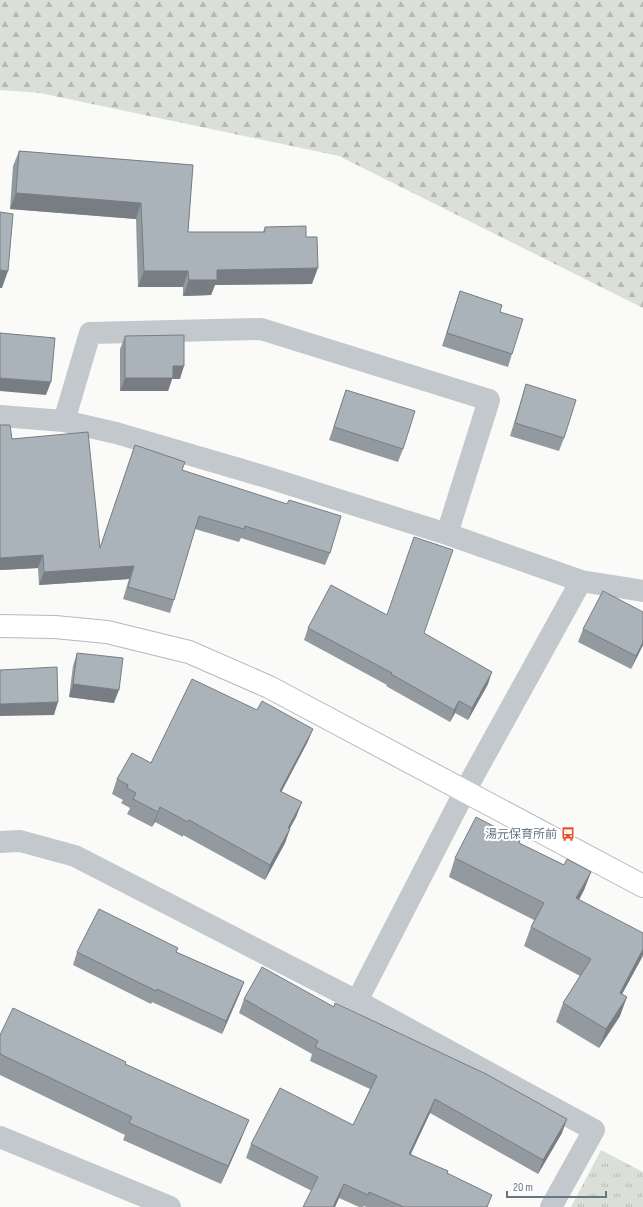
<svg xmlns="http://www.w3.org/2000/svg" width="643" height="1207" viewBox="0 0 643 1207" font-family="'Sofia Sans Condensed','Noto Sans JP',sans-serif">
<defs>
<pattern id="forest-firs" width="22" height="20" patternUnits="userSpaceOnUse"><rect width="22" height="20" fill="#dadfd7"/><path d="M5 1l3.5 6h-7zM16 11l3.5 6h-7z" fill="#b4b9b4"/></pattern>
<pattern id="park-tufts" width="24" height="20" patternUnits="userSpaceOnUse"><rect width="24" height="20" fill="#dadfd7"/><path d="M3 7l-1-3M5 7V3M7 7l1-3M15 17l-1-3M17 17v-4M19 17l1-3" fill="none" stroke="#b4b9b4"/></pattern>
</defs>
<rect width="100%" height="100%" fill="#fafaf8"/>
<path fill="url(#forest-firs)" d="M0,0h643v308l-304,-152 -299,-63 -40,-3z"/>
<path fill="url(#park-tufts)" d="M601,1150l42,22v35h-72z"/>
<g fill="none" stroke-linecap="round" stroke-linejoin="round">
<defs>
<path id="secondary" d="M0,626l55,1 52,5 82,20 80,35 374,199"/>
</defs>
<use href="#secondary" stroke="#b3babf" stroke-width="24"/>
<path stroke="#c3c8cc" stroke-width="22" d="M0,416l64,5 52,12 150,44 181,57 134,47 62,10
M64,421l26,-88 171,-4 228,71 -42,134
M0,842l20,-1 55,15 282,145 237,129 -43,77
M357,1001l108,-210 116,-210
M0,1137l170,70"/>
<use href="#secondary" stroke="#fff" stroke-width="22"/>
</g>
<path fill="#929a9f" d="M19,151l174,14 -5,67h75l2,-5 41,10 6,47 -97,1 -4,10 -28,1v-9h-45l-2,-68 -126,-10 3,-43z
M460,291l40,21 12,42 -4,13 -66,-21z
M125,336l55,43h-8l-4,12h-48v-42z
M526,384l38,54 -5,13 -49,-15z
M346,390l57,59 -5,13 -69,-22z
M0,425l100,123 35,-103 47,25 148,83 -5,12 -84,-27 -2,4 -44,-13 -21,71 -4,13 -47,-14 6,-20 -90,6 -1,-17 -38,2z
M643,612v33l-12,24 -53,-27 5,-13z
M387,615l37,18 64,51 -20,36 -13,-7 -5,9 -64,-36 1,-1 -83,-45 4,-12z
M77,653l37,50 -45,-6 4,-31z
M257,710l56,19 -6,14 -26,49 21,10 -6,15 -6,11 -5,15 -20,37 -82,-45v2l-28,-15 -3,5 -25,-13 3,-6 -9,-5 2,-3 -11,-6 5,-15z
M519,843l45,22 27,7 -7,18 -5,10 64,56 -21,38 -2,22 -21,32 -43,-26 7,-19 17,-27 -56,-30 7,-19 3,-7 -85,-43 6,-19z
M77,952h99l68,30 -5,13 -17,39 -70,-32 -1,2 -78,-39z
M244,999l318,134 -24,41 -108,-61 -19,41 36,19 41,34h-122l-2,-1 -1,1h-4l-20,-9 -4,9h-32l9,-16 -66,-33 5,-14 102,-19 17,-36 -60,-28 2,-7 -73,-41z
M0,1035l125,29 117,73 -21,47 -98,-44 2,-5 -125,-60z"/>
<path fill="#777d82" d="M16,193l125,10 -5,16 -126,-10z
M318,268l-6,16 -97,1 -4,10 -28,1 6,-16 28,-10z
M0,270l8,1 -6,17h-2z
M144,271h44l-5,16h-45z
M173,366h11l-4,13h-8l-4,12h-48l5,-13z
M0,378l51,4 -5,13 -46,-4z
M43,555l-5,13 -38,2v-12z
M134,566l-5,13 -90,6 5,-13z
M643,642v3l-12,24 5,-13z
M492,672l-4,12 -20,36 4,-12z
M73,684l46,6 -5,13 -45,-6z
M459,701l-4,12 -5,9 4,-12z
M58,702l-4,13 -54,1v-12z
M313,729l-6,14 -33,63 6,-15z
M302,802l-6,15 -7,13 1,-1 -5,14 -20,37 5,-15z
M160,807l-5,15 -3,5z
M591,872l-7,18 -15,27 7,-19z
M643,949v6l-30,56 7,-18z
M244,982l-5,13 -17,39 4,-13z
M627,997l-7,19 -21,32 7,-19z
M435,1099l-5,14 -26,55 5,-14z
M567,1119l-5,14 -24,41 5,-14z
M249,1120l-7,17 -21,47 7,-18z
M344,1184l-5,14 -4,9h-2z"/>
<path fill="#aab3b9" stroke="#777d82" d="M19,151l174,14 -5,67h77v-5l41,-1v11h11l1,31 -101,2v10h-28l-1,-9h-44l-3,-68 -125,-10z
M0,212l13,2 -5,57 -8,-1z
M460,291l42,14 -2,7 23,7 -11,35 -65,-21z
M0,333l55,5 -4,44 -51,-4z
M184,335v31h-11v12h-48v-42z
M526,384l50,16 -12,38 -49,-15z
M346,390l69,21 -12,38 -69,-22z
M0,425h10l2,14 76,-7 12,116 35,-103 50,17 -3,8 105,34 2,-4 52,16 -11,37 -85,-27 -1,3 -45,-13 -25,84 -46,-13 6,-21 -90,6 -1,-17 -43,3z
M414,537l39,13 -29,83 68,39 -20,36 -13,-7 -5,9 -63,-36 1,-1 -84,-45 23,-43 56,30z
M603,591l40,21v30l-7,14 -53,-27z
M77,653l46,5 -4,32 -46,-6z
M57,667l1,35 -58,2v-34z
M192,679l65,31 5,-9 51,28 -33,62 22,11 -14,26 2,1 -20,36 -81,-45 -1,2 -28,-15 -2,5 -25,-13 3,-6 -9,-5 1,-3 -11,-6 15,-26 19,10z
M476,817l44,23 -1,3 45,22 3,-6 24,13 -15,26 67,35v16l-23,44 7,4 -21,32 -43,-26 28,-44 -60,-32 13,-24 -89,-45z
M99,909l79,39 -2,4 68,30 -18,39 -69,-32 -1,2 -79,-39z
M262,967l72,40 1,-4 151,71 81,45 -24,41 -108,-61 -26,55 39,17 -1,2 45,22 -5,12h-83l-35,-15 -1,3 -24,-11 -11,23h-30l15,-30 -67,-33 29,-56 73,37 24,-49 -62,-29 3,-6 -74,-42z
M13,1008l113,54 -1,2 124,56 -21,46 -99,-43 3,-6 -132,-63v-19z"/>
<defs>
<symbol id="bus-bare" viewBox="-9 -9 18 18"><path d="M-5-6H5V4H4V6H2V4H-2V6H-4V4H-5ZM-3.5-4V0h7V-4ZM-3.5 1.2v1.5H-2V1.2ZM2 1.2v1.5H3.5V1.2Z" fill="#e4572e" stroke="#fff" stroke-width="2.5" paint-order="stroke"/></symbol>
</defs>
<g fill-rule="evenodd">
<use href="#bus-bare" x="558" y="824" width="20" height="20"/>
</g>
<g text-anchor="middle" stroke-width="4" stroke-linejoin="round" paint-order="stroke">
<g font-size="12" fill="#657683" stroke="#fff" text-anchor="end">
<text x="557" y="838">湯元保育所前</text>
</g>
</g>
<path d="M507 1191v6h99v-6" fill="none" stroke="#657683" stroke-width="2"/>
<text x="513" y="1191" font-size="12" fill="#657683" stroke="#ffffff" stroke-width="3" paint-order="stroke">20 m</text>
</svg>
